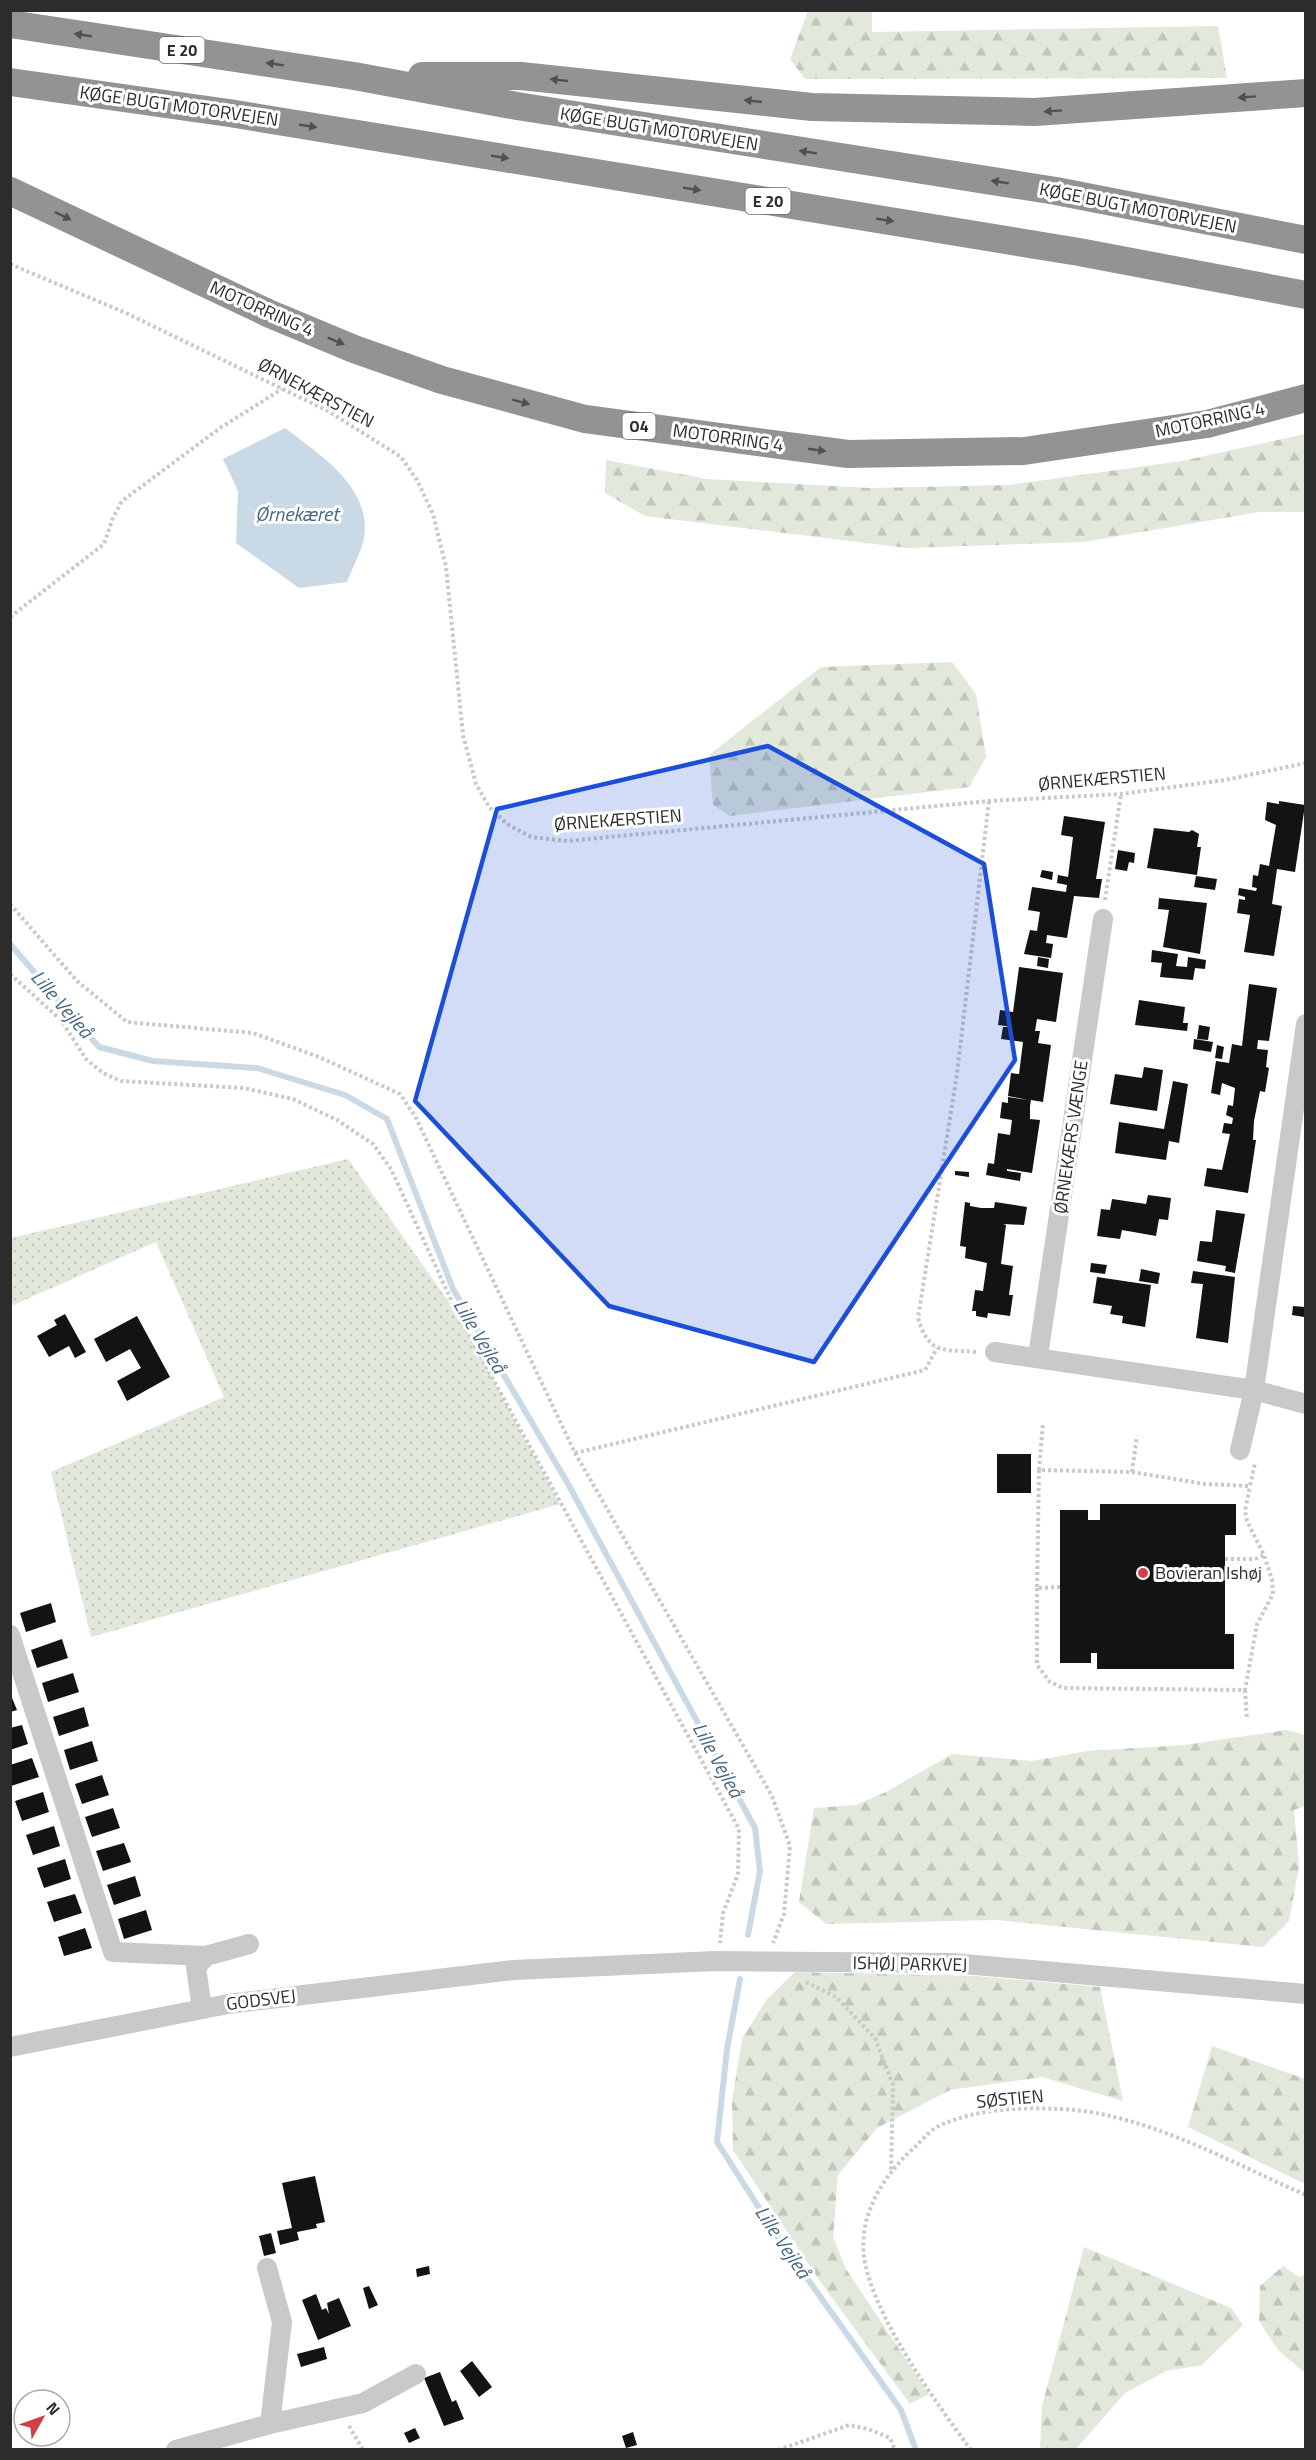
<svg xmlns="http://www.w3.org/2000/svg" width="1316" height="2460" viewBox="0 0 1316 2460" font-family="'Titillium Web',sans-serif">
<defs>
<pattern id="grass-dots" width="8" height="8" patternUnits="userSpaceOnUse" patternTransform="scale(1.5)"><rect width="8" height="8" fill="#e2e8db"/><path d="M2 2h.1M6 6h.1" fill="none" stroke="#c2c7bc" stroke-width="1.8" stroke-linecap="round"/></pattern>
<pattern id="forest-firs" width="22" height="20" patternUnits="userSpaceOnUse" patternTransform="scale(1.5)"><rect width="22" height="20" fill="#e2e8db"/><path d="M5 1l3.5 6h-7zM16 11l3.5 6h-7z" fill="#c2c7bc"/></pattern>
</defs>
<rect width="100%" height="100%" fill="#fff"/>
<path fill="url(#grass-dots)" d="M348,1159l110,156 102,189 -469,133 -40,-165 173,-75 -68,-155 -145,64v-68z"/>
<path fill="url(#forest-firs)" d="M872,11v21l346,-6 9,52 -422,1 -15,-20 18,-48z
M1305,434v78h-46l-176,30 -175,6 -263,-32 -40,-23 1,-33 101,19 163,9 139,-3 173,-24z
M952,662l24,32 10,63 -17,30 -239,29 -17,-11 -4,-50 112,-88z
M1287,1730l18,5v71l-11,4 5,57 -10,54 -26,26 -266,-27 -171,4 -27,-22 15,-94 42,-3 30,-13 66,-38 80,7 56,-10 96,-6z
M795,1972l181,4 124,11 23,114 -81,-24 -92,13 -73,38 -39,47 -5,62 13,32 83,125 -19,10 -89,-121 -88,-133 -1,-49 10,-62 25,-40z
M1212,2046l93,33v105l-117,-57z
M1084,2247l147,61 12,17 -41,40 -36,6 -41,22 -49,56h-36l2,-43z
M1283,2266l16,11 6,-2v98l-27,-23 -19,-29 1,-35z"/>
<path fill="#c9dae6" d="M285,428c35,27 87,59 79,110 -3,15 -12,30 -17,44l-48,6 -63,-45 2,-52 -15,-32z"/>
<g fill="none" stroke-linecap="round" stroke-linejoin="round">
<path stroke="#c9dae6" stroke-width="6" d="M10,944l89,103 54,14 104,7 88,27 42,24 66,170 114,193 188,346 5,43 -12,64
M740,1979l-13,70 -10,93 60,94 124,174 15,40"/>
</g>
<path fill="#131313" d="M1279,801l26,4 -10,67 -18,-3 -5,35 10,2 -8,50 -30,-4 6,-37 -13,-2 2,-14 6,1v-3l-7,-2 1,-7 17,3 1,-3 -5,-1 1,-12 5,1 2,-12 9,2 7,-41 -11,-5 2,-18 12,2z
M1064,816l41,6 -9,57h6l-3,19 -25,-2 -7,42 -20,-3 -1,8 7,1 -2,14 -27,-4 6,-24 7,1 3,-19 -12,-2 4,-23 34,5 1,-7 -10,-2 1,-8 10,2 5,-40 -12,-2z
M1154,828l35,4 3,-2 7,4 -2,13h4l-4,28 -50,-7z
M1118,850l17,3 -1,10 -5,-1 -2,9 -12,-2z
M1042,870l11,2 -1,8 -12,-3z
M1196,876l21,3 -2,11 -21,-3z
M1159,898l48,5 -7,51 -37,-7 6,-37 -11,-1z
M1152,950l26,4 -2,12 11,1 1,-10 18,3 -1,9 -10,-1 -2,12 -33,-3 2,-14 -11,-1z
M1038,957l11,2 -1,9 -11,-2z
M1019,967l44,6 -7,49 -19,-3 -2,12h5l-2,12 13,2 -8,57 -12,-2 -1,6v13l10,1 -8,53 -25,-4v2l14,2 -1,8 -34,-6 2,-12 6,1 4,-31 12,2 2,-15 -12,-2 2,-16 6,1v-6l20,3 -20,-4 3,-23 8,1 4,-32 -22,-3 2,-12h10l-15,-2 2,-15 13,2z
M1249,984l28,4 -8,53 -11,-1 -1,9 11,1 -2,17 3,1 -4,24 -5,-1 -6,30 -1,19h3l-8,53 -44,-7 3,-18 15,2 8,-36 -8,-1 2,-10 8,1 1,-6 -7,-3 2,-10 5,1 2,-18 -13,-5 -2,12 -9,-2 5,-32 13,2 3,-19 10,2z
M1139,1000l46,7 -2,16h5l-1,8 -52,-6z
M1199,1025l11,2 -2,13 -11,-1z
M1194,1039l19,3 -2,10 -18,-3z
M1217,1045l7,2 -2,12 -7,-1z
M1144,1067l19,3 -6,41 -47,-7 5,-30 27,4z
M1173,1081l15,3 -9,59 -10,-2 -3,19 -51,-7 4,-31 45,7z
M955,1171l14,1v5l-14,-2z
M1148,1195l23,3 -3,22 -9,-1 -3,17 -34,-6 -2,9 -23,-3 4,-27 9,1 2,-11 34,5z
M965,1202l5,1v3l11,2h13l1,-6 32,5 -3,18 -21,-1 3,1 -5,39 12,2 -4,29h4l-3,21 -22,-3 -1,5 -11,-2v-5h-4l3,-21 8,1 4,-28 -22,-5 1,-11 -6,-1z
M1216,1210l29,4 -10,59 -10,-2 1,-5 -29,-5 3,-20 12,1z
M1091,1263l16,2 -2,9 -15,-2z
M1141,1269l19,4 -2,11 -19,-3z
M1193,1271l42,6 -7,66 -32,-5 7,-54 -12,-1z
M1097,1277l54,8 -6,42 -23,-4 1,-7 -13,-2 2,-8 -19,-3z
M1293,1306l12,1 -1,10 -12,-2z
M65,1314l21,38 -11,6 -6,-12 -20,11 -12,-21 20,-11 -3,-5z
M137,1316l33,61 -43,24 -10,-20 24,-13 -11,-19 -24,13 -12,-23z
M997,1454h34v39h-34z
M1100,1504h136v31h-11v99h9v35h-137v-16h-6v10h-31v-153h28v10h12z
M51,1603l5,19 -30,10 -6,-19z
M62,1639l6,19 -31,10 -6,-18z
M73,1673l6,19 -31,10 -6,-19z
M10,1693l7,17 -7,2z
M84,1707l5,19 -30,10 -6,-19z
M22,1725l6,19 -18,6v-22z
M92,1741l6,20 -28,9 -6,-20z
M32,1758l7,19 -28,9 -1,-21z
M102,1775l7,20 -27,9 -7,-20z
M43,1792l6,20 -27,9 -7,-20z
M113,1808l7,20 -28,9 -7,-20z
M54,1826l6,20 -27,9 -7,-20z
M124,1843l7,19 -28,9 -7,-20z
M65,1859l6,20 -27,9 -7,-20z
M135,1876l6,20 -27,9 -7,-20z
M75,1894l7,19 -28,9 -7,-20z
M146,1910l6,20 -28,9 -6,-20z
M85,1928l7,20 -28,8 -6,-19z
M315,2176l10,46 -9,2 1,4 -20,4 2,8 -19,5 -3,-14 15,-3 -10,-45z
M271,2233l5,20 -12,3 -5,-20z
M429,2266l1,8 -13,3 -1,-8z
M369,2286l9,19 -9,4 -6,-21z
M316,2294l6,16 4,-2 3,6 -2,-11 12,-5 12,28 -33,14 -16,-40z
M324,2347l3,12 -26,8 -4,-13z
M472,2361l20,26 -13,10 -19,-26z
M440,2372l12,30 4,-2 8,19 -20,7 -20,-48z
M415,2428l5,10 -11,5 -5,-10z
M633,2432l4,13 -11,3 -4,-12z"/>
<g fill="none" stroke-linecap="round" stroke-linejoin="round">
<path stroke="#c9c9c9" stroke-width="4" stroke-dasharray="3 3" stroke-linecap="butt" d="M10,264l116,49 202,98 73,46 16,23 16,34 13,53 17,168 13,49 13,23 18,17 24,13 36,4 422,-40 132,-7 104,-14 81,-17
M10,617l94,-73 9,-26 9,-17 98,-73 62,-39
M1105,900l16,-106
M10,904l67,77 50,41 126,11 66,24 81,37 15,22 160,337 197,343 18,50 -6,68 -11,29
M10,974l51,46 25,39 17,14 18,8 123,7 49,11 44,21 36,24 18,25 67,146 281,514 -1,45 -15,39 -3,30
M976,1352c-34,-3 -47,3 -58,-34l39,-244 32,-273
M575,1453l350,-83 12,-22
M1039,1470l4,-47
M1132,1472l5,-36
M1225,1559h30l9,-4
M1060,1587l-23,1 2,-118 93,2 73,12 45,2 5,-23
M1037,1588v77l13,17 13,6 182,2 12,-66 16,-30 -1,-14 -8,-25 -17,-34 -2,-10 5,-25
M1245,1690l2,29
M806,1982l30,15 39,41 18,47 -2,86
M349,2426l14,24
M778,2450l71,-25 19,4 22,9 5,12
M971,2450c-36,-49 -86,-118 -103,-175 -16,-50 11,-96 47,-128 7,-7 15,-17 24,-21 35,-17 81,-19 120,-17 85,3 170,53 247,86"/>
<path stroke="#c9c9c9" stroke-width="20" d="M995,1352l259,38 52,14
M1038,1356l65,-437
M1240,1450l14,-60 52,-366
M10,1635l103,317 93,4
M202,2009l-6,-42 10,-11 43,-12
M10,2047l218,-43 285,-34 203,-9 236,2 354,31
M270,2424l93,-21 53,-29
M176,2450l94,-26 12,-102 -15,-54"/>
<path stroke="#939393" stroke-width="28" d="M10,24l344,52 163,30 539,85 250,49
M422,76h99l291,31 223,5 271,-19
M10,82l219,31 850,139 227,43
M10,191l260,123 84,35 88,31 143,39 263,35 176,-3 183,-27 99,-26"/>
</g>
<defs><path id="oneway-solid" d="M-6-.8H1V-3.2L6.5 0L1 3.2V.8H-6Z" transform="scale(1.5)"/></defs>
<g fill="#505050">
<use href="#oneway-solid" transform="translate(83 35) rotate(-171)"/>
<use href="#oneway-solid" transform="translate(275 64) rotate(-171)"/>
<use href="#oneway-solid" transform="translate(559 80) rotate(-174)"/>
<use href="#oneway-solid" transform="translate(1247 97) rotate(176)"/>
<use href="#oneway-solid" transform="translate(753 101) rotate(-174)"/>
<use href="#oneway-solid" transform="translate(1053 111) rotate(176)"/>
<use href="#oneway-solid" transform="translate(308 126) rotate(9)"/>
<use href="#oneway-solid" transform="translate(808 152) rotate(-171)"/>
<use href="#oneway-solid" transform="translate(500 157) rotate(9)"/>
<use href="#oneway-solid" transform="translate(1000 182) rotate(-171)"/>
<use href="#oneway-solid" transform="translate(692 189) rotate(9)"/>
<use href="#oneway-solid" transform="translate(63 216) rotate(26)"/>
<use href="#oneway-solid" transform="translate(885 220) rotate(9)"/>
<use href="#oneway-solid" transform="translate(336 341) rotate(22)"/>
<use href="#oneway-solid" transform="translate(521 402) rotate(15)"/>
<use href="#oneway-solid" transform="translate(817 450) rotate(8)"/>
</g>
<path fill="#1d4ed8" fill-opacity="0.2" stroke="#1d4ed8" stroke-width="4.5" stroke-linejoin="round" d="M768,746l216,118 31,196 -201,302 -205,-56 -194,-205 82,-292z"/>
<circle fill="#d14047" stroke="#fff" stroke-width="2" cx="1143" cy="1573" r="6"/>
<g text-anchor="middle" stroke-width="6" stroke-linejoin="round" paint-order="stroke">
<g fill="#fff" stroke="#6b6b6b" stroke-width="1.5">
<rect x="159.5" y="37" width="45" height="26" rx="4.5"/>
<rect x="745.5" y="188" width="45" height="26" rx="4.5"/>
<rect x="622.5" y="413" width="33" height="26" rx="4.5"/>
</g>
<g font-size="16" font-weight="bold" fill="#2c2c2c">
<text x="182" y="56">E 20</text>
<text x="768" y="207">E 20</text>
<text x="639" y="432">O4</text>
</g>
<g font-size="18" fill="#2c2c2c" stroke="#fff">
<text transform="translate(179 106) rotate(8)" y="6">KØGE BUGT MOTORVEJEN</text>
<text transform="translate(659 129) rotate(9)" y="6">KØGE BUGT MOTORVEJEN</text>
<text transform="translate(1138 208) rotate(11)" y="6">KØGE BUGT MOTORVEJEN</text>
<text transform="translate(262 309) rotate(24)" y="6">MOTORRING 4</text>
<text transform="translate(316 393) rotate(28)" y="6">ØRNEKÆRSTIEN</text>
<text transform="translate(1210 420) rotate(-12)" y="6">MOTORRING 4</text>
<text transform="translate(728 438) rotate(8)" y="6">MOTORRING 4</text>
<text transform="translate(1102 779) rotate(-5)" y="6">ØRNEKÆRSTIEN</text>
<text transform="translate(618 820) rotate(-4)" y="6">ØRNEKÆRSTIEN</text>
<text transform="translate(1071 1137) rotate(-82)" y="6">ØRNEKÆRS VÆNGE</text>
<text transform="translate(910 1964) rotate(1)" y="6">ISHØJ PARKVEJ</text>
<text transform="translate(261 2000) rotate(-7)" y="6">GODSVEJ</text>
<text transform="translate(1010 2099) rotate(-5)" y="6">SØSTIEN</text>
</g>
<g font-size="18" fill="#2c2c2c" stroke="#fff" text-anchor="start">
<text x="1155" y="1579">Bovieran Ishøj</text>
</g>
<g font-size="20" font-style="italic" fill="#446984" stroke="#fff">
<text x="297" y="521">Ørnekæret</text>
<text transform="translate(62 1004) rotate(49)" y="7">Lille Vejleå</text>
<text transform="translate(480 1336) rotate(59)" y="7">Lille Vejleå</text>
<text transform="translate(718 1760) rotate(61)" y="7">Lille Vejleå</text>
<text transform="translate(783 2242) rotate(56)" y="7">Lille Vejleå</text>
</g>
</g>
<rect width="1316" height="2460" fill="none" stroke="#2c2c2c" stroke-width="24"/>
<g transform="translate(42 2418) rotate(50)"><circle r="28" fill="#ffffff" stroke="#ababab" stroke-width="1.5"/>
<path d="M0-4.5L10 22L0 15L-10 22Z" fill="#d14047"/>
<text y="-9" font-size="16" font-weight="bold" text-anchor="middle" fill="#2c2c2c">N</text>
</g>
</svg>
